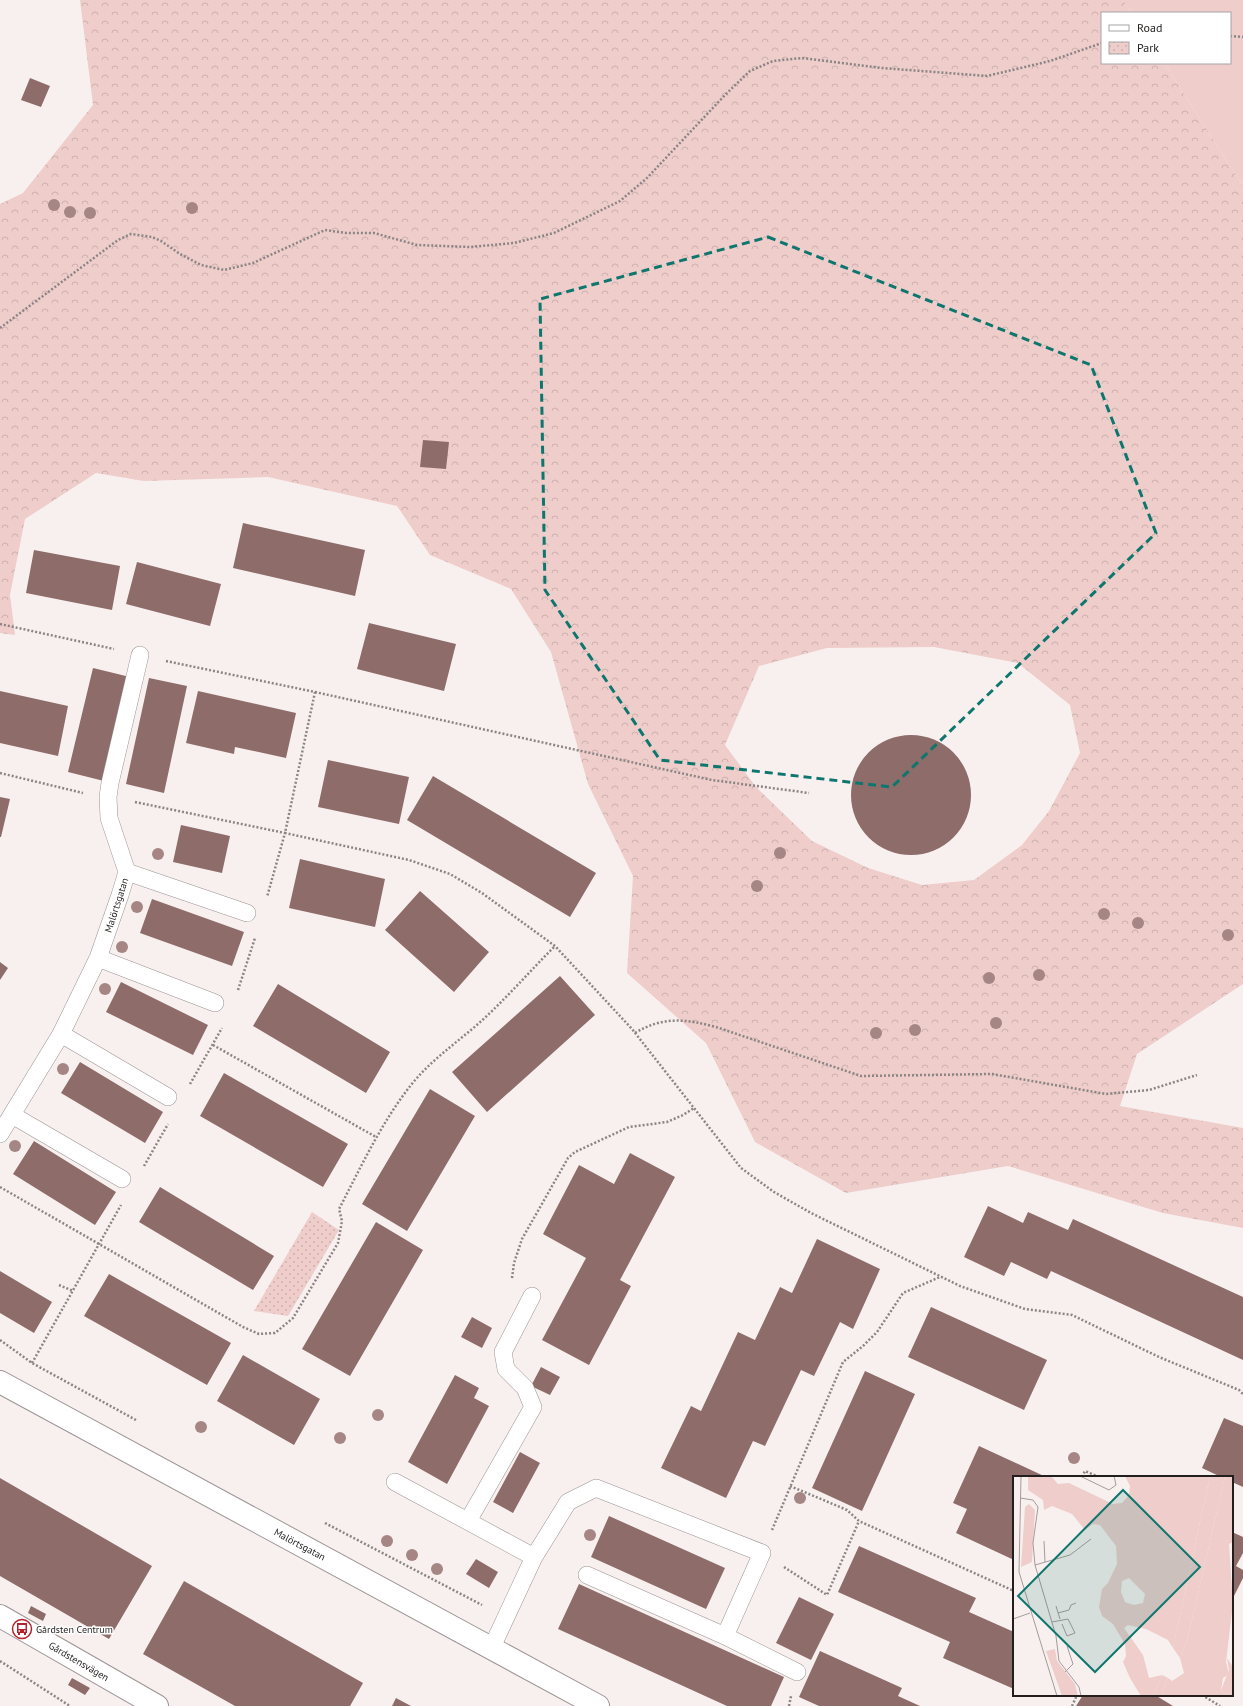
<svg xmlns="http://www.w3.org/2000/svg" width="1243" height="1706" viewBox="0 0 1243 1706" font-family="'PT Sans',sans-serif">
<defs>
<pattern id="forest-crowns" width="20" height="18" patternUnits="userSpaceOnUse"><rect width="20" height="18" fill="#eecdcb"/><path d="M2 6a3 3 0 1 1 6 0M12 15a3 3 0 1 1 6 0" fill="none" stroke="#ccb0ae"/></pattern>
<pattern id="park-dots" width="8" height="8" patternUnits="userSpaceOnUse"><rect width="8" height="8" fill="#eecdcb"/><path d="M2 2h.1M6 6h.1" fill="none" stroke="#ccb0ae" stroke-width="1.8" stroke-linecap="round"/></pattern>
</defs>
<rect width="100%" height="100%" fill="#f8f0ef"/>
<path fill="#eecdcb" d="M1123,0h120v186l-79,-123h66v-50h-98z"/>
<path fill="url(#forest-crowns)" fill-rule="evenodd" d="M80,0h1043l9,13h-30v50h62l79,123v798l-106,70 -17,52 123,22v100l-80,-15 -155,-47 -162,27 -91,-51 -49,-99 -79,-70 6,-97 -45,-92 -37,-132 -40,-63 -81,-34 -33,-49 -129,-29 -124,4 -48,-8 -71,46 -15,76 5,40 -15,-2v-429l23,-11 70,-88zM934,647l84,16 52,42 10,48 -31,58 -27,34 -48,35 -52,5 -54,-17 -56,-27 -56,-54 -31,-42 34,-79 68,-18z"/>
<path fill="url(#park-dots)" d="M312,1212l27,18 -51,86 -34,-5z"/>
<path fill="#8d6c6a" d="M30,78l20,8 -9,21 -20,-7z
M423,440l26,2 -3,27 -26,-2z
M243,523l122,27 -10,46 -122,-28z
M34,550l86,16 -8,44 -86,-17z
M137,562l84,22 -11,42 -84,-22z
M369,623l87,21 -12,47 -87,-22z
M93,668l37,9 -26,104 -36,-9z
M149,678l38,8 -23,107 -38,-9z
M0,691l68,15 -10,50 -58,-13z
M198,691l98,22 -10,45 -51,-11 -1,7 -48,-11z
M851 795a60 60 0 1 1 120 0a60 60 0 1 1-120 0Z
M328,760l81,17 -10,47 -81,-17z
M433,776l163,97 -26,44 -163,-97z
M0,797l10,2 -9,38h-1z
M181,825l49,11 -8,37 -49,-11z
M300,859l85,20 -10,48 -86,-19z
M420,891l69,61 -35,40 -69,-62z
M152,899l92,33 -12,34 -92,-33z
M0,962l8,6 -8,12z
M560,976l35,39 -108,97 -35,-40z
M121,982l87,43 -15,30 -87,-43z
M278,984l112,68 -24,41 -113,-67z
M80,1062l83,50 -18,31 -84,-50z
M224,1073l124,71 -25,43 -123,-71z
M430,1089l45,27 -68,115 -45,-27z
M34,1141l82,51 -21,33 -82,-51z
M630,1153l45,24 -55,103 11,6 -42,79 -47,-25 44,-82 -43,-24 36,-69 35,19z
M160,1187l114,69 -21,34 -114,-68z
M988,1206l35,17 5,-11 40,18 5,-11 170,78v63l-192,-89 -4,8 -36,-17 -7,14 -40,-19z
M376,1222l47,28 -73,126 -48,-27z
M817,1239l63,30 -27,60 -13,-7 -26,54 -13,-6 -36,76 -12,-5 -27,57 -65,-30 30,-62 10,5 37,-79 17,8 25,-53 12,6z
M0,1271l52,31 -18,31 -34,-20z
M109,1274l122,69 -24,42 -123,-69z
M931,1307l116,53 -23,50 -116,-53z
M472,1317l20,11 -10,20 -21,-11z
M243,1355l77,44 -26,46 -77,-44z
M541,1367l19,10 -10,18 -19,-9z
M865,1371l50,23 -53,117 -50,-23z
M455,1375l24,13 -5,10 15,8 -42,78 -39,-22z
M1224,1418l19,8v61l-11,-5v-5h-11l-19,-9z
M979,1446l67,31h-32v83l-58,-27 11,-24 -14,-6z
M520,1452l20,11 -27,50 -20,-11z
M0,1478l152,88 -43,73 -109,-63z
M609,1516l116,52 -19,41 -115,-52z
M1232,1532l11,5v16l-7,13 7,4v8l-11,22z
M859,1546l117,52 -7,14 45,20v57l-71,-31 7,-16 -112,-50z
M476,1559l22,13 -9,16 -23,-14z
M184,1581l179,102 -13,23h-115l-92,-52z
M579,1584l205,93 -13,29h-44l-169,-77z
M799,1597l35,17 -23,46 -35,-17z
M31,1606l15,8 -3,7 -15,-8z
M820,1651l82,37 -4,8 22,10h-101l-20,-9z
M72,1678l18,10 -5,7 -17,-10z
M1083,1695h72l18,11h-97z
M396,1698l15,8h-19z"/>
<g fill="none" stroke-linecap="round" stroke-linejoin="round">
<defs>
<path id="service" d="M127,872l120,41
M98,958l117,45
M61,1034l107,63
M12,1115l110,64
M0,1134l61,-100 37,-76 22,-63 7,-23 -18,-54 -1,-21 2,-14 30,-128
M395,1482l139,75
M468,1521l65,-114 -8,-19 -19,-19 -3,-17 29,-56
M725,1636l72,36
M492,1647l42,-90 34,-55 28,-14 166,65 -37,83 -138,-61"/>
<path id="minor" d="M0,1382l598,324"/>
<path id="tertiary" d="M0,1616l157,90"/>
</defs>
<use href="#service" stroke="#9c9494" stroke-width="18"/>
<use href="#minor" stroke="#9c9494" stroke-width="24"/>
<use href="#tertiary" stroke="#9c9494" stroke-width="24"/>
<path stroke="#8a8584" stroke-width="2.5" stroke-dasharray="2 2" stroke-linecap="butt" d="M1230,36l13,1
M0,328l118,-88 13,-6 21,3 9,4 19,13 21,11 23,5 29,-7 72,-33 21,3h28l43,12 53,2 44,-4 40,-10 66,-32 27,-23 78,-83 25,-24 23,-10 29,-3 80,10 105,8 63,-15 52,-18
M0,624l114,25
M166,661l149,31 -30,141 124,27 41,14 32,19 73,53 77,83 109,139 33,24 37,21 149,73 65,23 47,6 87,42 80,33 4,4
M315,692l397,88 97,13
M0,773l83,20
M135,802l150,31 -18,64
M238,990l17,-52
M635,1033c28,-17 51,-14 81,-6l145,49 131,-2 114,20 43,-4 48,-15
M213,1045l163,92
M190,1084l32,-56
M144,1166l24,-42
M0,1187l243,140 16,7 16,-1 18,-15 45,-75 4,-22 -3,-12c22,-42 42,-86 72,-124 19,-24 44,-41 67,-61 27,-24 51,-52 77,-78
M512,1278l2,-15 8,-24 46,-81 7,-6 54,-25 38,-5 16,-7 11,-7
M59,1285l14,6
M0,1340l32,23 104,57
M32,1363l89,-158
M1082,1477l3,-6 14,6
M790,1486l57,24 12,11 155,70
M325,1523l157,82
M772,1530l71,-168 20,-16 14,-14 26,-39 37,-16
M784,1567l43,28 32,-74
M0,1661l70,45
M1202,1695l18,11
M789,1706l2,-10
M1072,1706l5,-11"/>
<use href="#service" stroke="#fff" stroke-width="17"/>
<use href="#minor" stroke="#fff" stroke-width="22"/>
<use href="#tertiary" stroke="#fff" stroke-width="22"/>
</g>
<g fill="#a58684">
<circle cx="54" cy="205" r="6"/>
<circle cx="192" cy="208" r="6"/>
<circle cx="70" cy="212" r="6"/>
<circle cx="90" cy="213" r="6"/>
<circle cx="780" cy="853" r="6"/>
<circle cx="158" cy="854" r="6"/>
<circle cx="757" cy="886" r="6"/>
<circle cx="137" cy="907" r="6"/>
<circle cx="1104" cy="914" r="6"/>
<circle cx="1138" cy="923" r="6"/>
<circle cx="1228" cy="935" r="6"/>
<circle cx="122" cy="947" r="6"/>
<circle cx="1039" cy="975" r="6"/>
<circle cx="989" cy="978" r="6"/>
<circle cx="105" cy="989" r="6"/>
<circle cx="996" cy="1023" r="6"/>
<circle cx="915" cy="1030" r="6"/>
<circle cx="876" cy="1033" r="6"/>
<circle cx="63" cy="1069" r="6"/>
<circle cx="15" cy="1146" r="6"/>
<circle cx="378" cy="1415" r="6"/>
<circle cx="201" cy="1427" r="6"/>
<circle cx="340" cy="1438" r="6"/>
<circle cx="1074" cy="1458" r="6"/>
<circle cx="800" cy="1498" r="6"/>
<circle cx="590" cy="1535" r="6"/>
<circle cx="387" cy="1541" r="6"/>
<circle cx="412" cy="1555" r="6"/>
<circle cx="437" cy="1569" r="6"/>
</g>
<path fill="none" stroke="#0f766e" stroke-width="3" stroke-dasharray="8 5" stroke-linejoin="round" d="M768,237l323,128 65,168 -264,254 -232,-27 -115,-170 -5,-291z"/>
<defs>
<symbol id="bus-ring" viewBox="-11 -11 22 22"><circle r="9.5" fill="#fff" stroke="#b3222d" stroke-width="1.5"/><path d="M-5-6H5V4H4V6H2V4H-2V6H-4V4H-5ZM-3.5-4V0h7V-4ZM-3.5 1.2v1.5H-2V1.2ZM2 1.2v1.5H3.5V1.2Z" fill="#b3222d"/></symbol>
</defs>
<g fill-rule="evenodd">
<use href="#bus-ring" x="11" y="1618" width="22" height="22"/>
</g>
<g text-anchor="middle" stroke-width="3" stroke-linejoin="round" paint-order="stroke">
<g font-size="10" fill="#211e1d" stroke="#fff">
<text transform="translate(116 905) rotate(-72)" y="4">Malörtsgatan</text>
<text transform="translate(300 1544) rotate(28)" y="4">Malörtsgatan</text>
<text transform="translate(79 1661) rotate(30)" y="4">Gårdstensvägen</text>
</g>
<g font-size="10" fill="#211e1d" stroke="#fff" text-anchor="start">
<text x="36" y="1633">Gårdsten Centrum</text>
</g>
</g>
<g transform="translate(1013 1476)">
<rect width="220" height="220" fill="#f8f0ef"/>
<path d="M197,0h15l-38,165 -7,17 -7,-10zM214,182l6,9v26l-7,2 -5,-5 8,-20zM149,199l6,3 -7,18h-8z" fill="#eecdcb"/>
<path d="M15,0h23l7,8 11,-1 44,21 9,-1 7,-8 1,-9 -5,-10h85l-37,172 -5,-8 -22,-11 -18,-4 -4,3 19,27 6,23 13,-3 -9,21h-12l-11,-18 -7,-16 3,-6 -1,-12 -12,-20 -11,-8 -3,-9 3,-18 6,-6 9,-19 -1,-18 -16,-21 -7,-1 -8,6 -13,-16 -20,-8 -8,4 -1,-10 -15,-10zM116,102l16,16 -2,9 -9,2 -9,-3 -4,-10 1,-11zM212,0h8v66l-4,2 4,59 -7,59 3,12 -6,4 -2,12 5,5 7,-2v3h-72l7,-18 4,3 12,-8 -4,-15 7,-17zM16,28l6,6 -3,52 -11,5 4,-60zM42,173l2,12 18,23 3,12h-16l-16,-45z" fill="#eecdcb" fill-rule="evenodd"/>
<path fill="none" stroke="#a29c9b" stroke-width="1" d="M8,0l-2,96 38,124M67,0l29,14 7,-5 -2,-9M7,22l13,2 5,7 -5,36 2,22 21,71 3,25 20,26 2,9M31,65l1,21M22,89l35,-10 21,-16M43,130l4,13M45,137l11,-3 2,-5 5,-2M0,143l17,-6M39,146l16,-3 7,14 -8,3 -5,-12M52,196l8,-8 -6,-18"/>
<path fill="#0f766e" fill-opacity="0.15" stroke="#0f766e" stroke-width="2" d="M110,14l77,77 -105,105 -77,-76z"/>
<rect width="220" height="220" fill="none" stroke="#211e1d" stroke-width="2"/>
</g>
<rect x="1101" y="12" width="130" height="52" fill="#ffffff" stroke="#a6a5a5"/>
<rect x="1109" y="25" width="20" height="6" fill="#ffffff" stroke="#a6a5a5"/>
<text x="1137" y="32" font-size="12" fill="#211e1d">Road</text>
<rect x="1109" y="42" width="20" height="12" fill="url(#park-dots)" stroke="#a6a5a5"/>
<text x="1137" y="52" font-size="12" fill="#211e1d">Park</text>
</svg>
